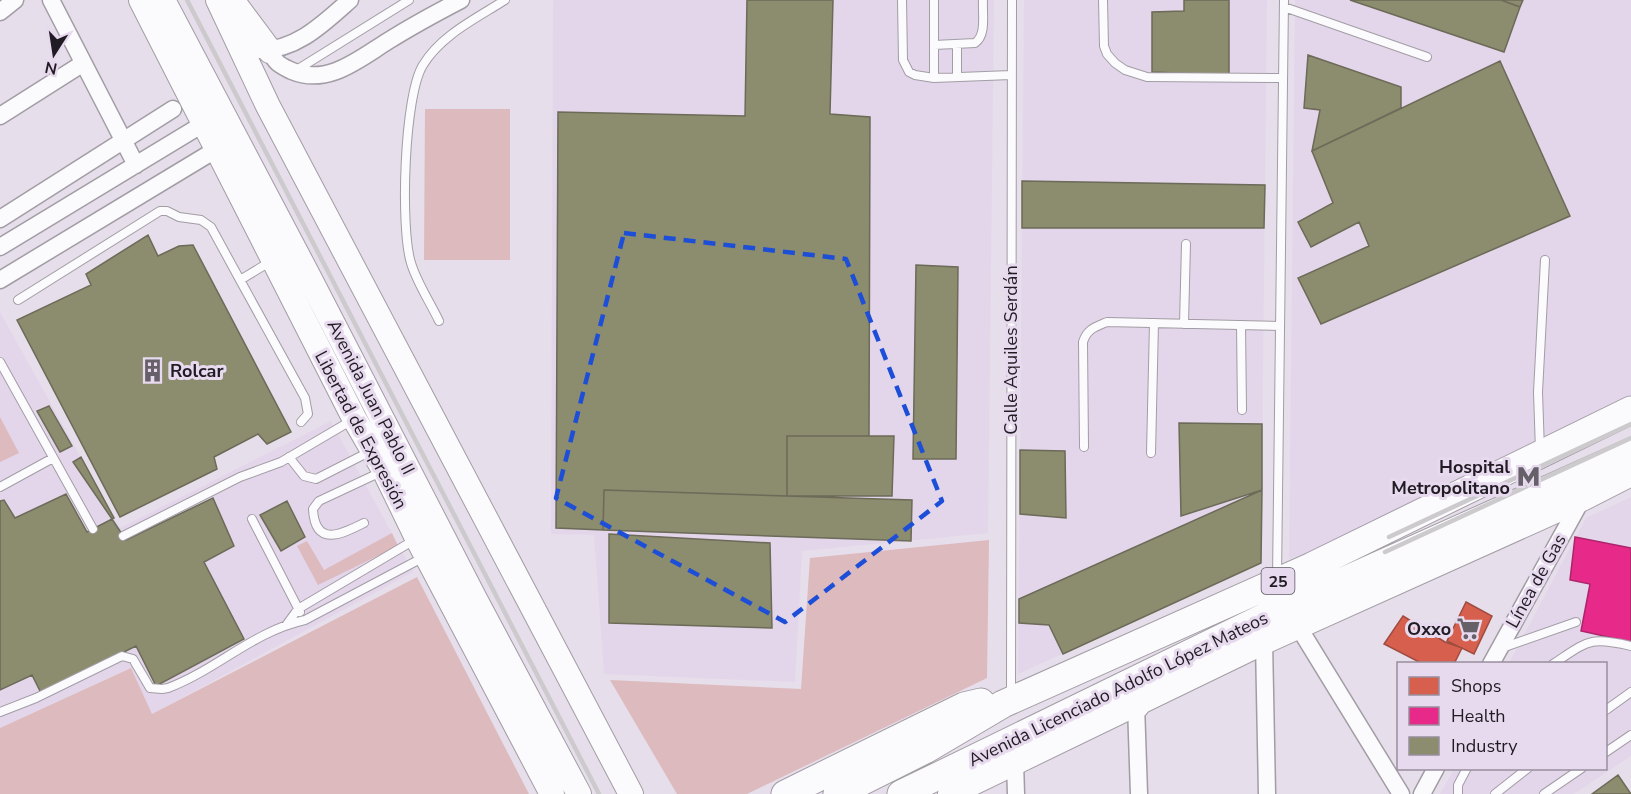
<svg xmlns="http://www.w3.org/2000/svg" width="1631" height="794" viewBox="0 0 1631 794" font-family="'Nunito Sans',sans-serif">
<rect width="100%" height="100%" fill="#e6deea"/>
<path fill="#e3d6ea" d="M553,0h441l-6,533 -186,18 -7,131 -191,-8 -10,-139 -43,-1z
M1024,0h243l-6,563 -243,111z
M1295,0h336v396l-311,153 -31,10z
M0,312l120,216 211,-107 82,151 -261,142 -22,-46 -130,60z
M1631,497v259l-57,38h-134l14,-25 152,-1v-104l-97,-1 77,-145z"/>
<path fill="#ddbabd" d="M425,109h85v151h-86z
M0,417l19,36 -19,9z
M392,533l6,13 -80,39 -21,-39 10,-5 17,29z
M989,540l-2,138 -240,116h-70l-67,-114 191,9 9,-131z
M417,577l112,217h-529v-66l131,-60 21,46z"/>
<path fill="#d6604d" stroke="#a04c40" stroke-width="1.5" d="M1466,602l26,14 -18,38 -27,-13z
M1403,616l42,26 17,6 -8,16h-31l-39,-20z"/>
<path fill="#e7298a" stroke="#ac256b" stroke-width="1.5" d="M1575,537l56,11v94l-50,-11 9,-47 -20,-4z"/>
<path fill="#8c8c6e" stroke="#6c6a58" stroke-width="1.5" d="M747,0h86l-3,114 40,3 -1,319h-82v60l-183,-6 -1,40 -47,-2 2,-416 187,4z
M1184,0h45v75l-77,-3v-60l32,-1z
M1350,0h151l19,7 -16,45z
M1501,0h22l-3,7z
M1308,55l93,32v21l-89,43 8,-41 -16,-2z
M1500,61l70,155 -249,108 -23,-46 71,-32 -10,-24 -48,25 -13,-25 35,-19 -21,-52z
M1022,181l243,4 -1,43h-242z
M148,235l10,21 21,-10 14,-1 98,187 -24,12 -9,-10 -44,23 3,12 -97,48 -103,-197 74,-35 -5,-11z
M916,265l42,2 -2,192h-43z
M49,406l23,40 -12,6 -23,-41z
M1179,423l83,1v66l-81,26z
M787,436h107l-2,60h-105z
M1020,450l45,1 1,67 -46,-4z
M81,457l33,61 -2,1 -39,-57z
M604,490l308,10 -1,41 -308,-11z
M1262,490l-1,73 -198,91 -14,-29 -30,-2v-24z
M66,494l21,38 25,-13 14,21 87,-42 21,48 -30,16 40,77 -88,47 -20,-40 -95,47 -9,-18 -32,15v-189l4,-1 11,18z
M287,501l18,36 -24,14 -21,-36z
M609,534l161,9 2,85 -163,-5z
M1618,775l13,19h-39z"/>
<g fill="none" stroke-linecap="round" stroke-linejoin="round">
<defs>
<path id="lane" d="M902,0l1,60 6,12 6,3 19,3 77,-3
M934,0v78
M1103,0l1,46 3,8 8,9 10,7 22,7 136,1
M1284,7l143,50
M934,45l41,-2c12,-8 7,-30 8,-43
M295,71l114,-71
M957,77v-32
M273,260l-33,20 65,118 3,16 -7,8
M18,300l142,-89h7l12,6 22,3 10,7 29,53
M439,321c-9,-19 -22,-38 -28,-58 -11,-35 -7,-168 12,-198 18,-30 54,-47 82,-65
M1184,324l2,-80
M1241,325l1,85
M0,362l93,167
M1084,447l-1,-105c4,-13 12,-15 24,-20l173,4
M1540,451l-2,-59 7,-132
M1151,453l3,-130
M289,457l15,19 12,3 55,-28
M0,487l53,-29
M252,519l48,93
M364,523c-22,11 -49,25 -51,-14l6,-8 62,-29
M123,536l117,-59 41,-15 73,-43
M1277,578l7,-578
M287,624l11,-15 118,-70
M1502,648l74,-26
M1553,664c35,-23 36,-28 78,-18
M1011,696l1,-696
M1606,710l25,-18
M0,712l36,-14 86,-42 11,3 17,29 12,1 6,-1c48,-18 86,-57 137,-68l119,-63
M1606,752l25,-17
M1458,794v-9l9,-17
M1495,794l33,-26
M1544,794l38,-26"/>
<path id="street" d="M51,0l85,165
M0,12l15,-12
M265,41c3,7 6,14 11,20 4,5 10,7 16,10 36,15 67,-12 96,-30 24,-15 48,-28 73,-41
M259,50c37,1 65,-27 91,-50
M0,116l82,-52
M0,219l173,-110
M0,247l203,-123
M0,280l217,-131
M1293,618l108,176
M1491,664l91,-165
M1136,705l3,89
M1015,762l1,32
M1267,794l-3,-152 5,-8
M1422,794l14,-26"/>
<path id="secondary" d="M141,0l213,418 30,52 33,68 135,256
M163,0l146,277 166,322 104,195
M218,0l50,106 363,688
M232,0l38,51
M950,794l314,-152 318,-143 49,-25"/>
<path id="primary" d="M1091,706l45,-1
M785,794l179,-88 17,-4
M837,794l88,-44 78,-46 309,-138 319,-156
M901,794l386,-188 344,-154"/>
</defs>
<use href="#lane" stroke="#a29da5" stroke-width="10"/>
<use href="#street" stroke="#a29da5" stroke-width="19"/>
<use href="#secondary" stroke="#a29da5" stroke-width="26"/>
<use href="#primary" stroke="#a29da5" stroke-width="29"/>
<use href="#lane" stroke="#fbfafc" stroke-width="8"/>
<use href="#street" stroke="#fbfafc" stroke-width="16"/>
<use href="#secondary" stroke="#fbfafc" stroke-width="24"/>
<use href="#primary" stroke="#fbfafc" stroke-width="27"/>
<path stroke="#cccacd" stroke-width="4.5" d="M187,0l412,794
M1389,537l242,-113
M1385,552l246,-114"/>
</g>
<path fill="none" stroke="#1d4ed8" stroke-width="4.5" stroke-dasharray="12 8" stroke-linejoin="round" d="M624,233l222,26 96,242 -157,121 -229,-124z"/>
<defs>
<symbol id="building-bare" viewBox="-9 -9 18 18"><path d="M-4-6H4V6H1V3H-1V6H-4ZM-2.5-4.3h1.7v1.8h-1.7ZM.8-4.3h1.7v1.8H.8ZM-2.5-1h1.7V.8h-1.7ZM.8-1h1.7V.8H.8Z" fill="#666069" stroke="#e7daee" stroke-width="2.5" paint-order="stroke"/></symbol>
<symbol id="metro-bare" viewBox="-9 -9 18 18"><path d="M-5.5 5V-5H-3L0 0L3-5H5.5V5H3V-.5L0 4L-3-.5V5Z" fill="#666069" stroke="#e7daee" stroke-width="2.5" paint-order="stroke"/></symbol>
<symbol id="supermarket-bare" viewBox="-9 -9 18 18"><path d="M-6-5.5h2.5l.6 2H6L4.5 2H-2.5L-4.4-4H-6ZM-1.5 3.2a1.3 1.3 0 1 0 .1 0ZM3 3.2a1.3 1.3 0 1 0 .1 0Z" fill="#666069" stroke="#e7daee" stroke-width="2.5" paint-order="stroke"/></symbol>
</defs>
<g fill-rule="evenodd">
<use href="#building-bare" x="136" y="354" width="33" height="33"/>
<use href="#metro-bare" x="1512" y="460" width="33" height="33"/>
<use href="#supermarket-bare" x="1452" y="612" width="33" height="33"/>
</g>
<g text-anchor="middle" stroke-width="6" stroke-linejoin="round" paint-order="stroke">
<rect fill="#e7daee" stroke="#5c5560" stroke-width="1.5" x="1261.5" y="568" width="33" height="26" rx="4.5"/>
<g font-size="16" font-weight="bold" fill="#211c23">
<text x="1278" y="587">25</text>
</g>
<g font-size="18" fill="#211c23" stroke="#e7daee">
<text transform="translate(1011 350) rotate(-90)" y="6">Calle Aquiles Serdán</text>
<text transform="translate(371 397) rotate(63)" y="6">Avenida Juan Pablo II</text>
<text transform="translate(361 430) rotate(62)" y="6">Libertad de Expresión</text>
<text transform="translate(1536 581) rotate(-61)" y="6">Línea de Gas</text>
<text transform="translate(1118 689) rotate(-26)" y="6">Avenida Licenciado Adolfo López Mateos</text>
</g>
<g font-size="18" font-weight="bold" fill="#211c23" stroke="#e7daee" text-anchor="end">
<text x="170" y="377" text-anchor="start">Rolcar</text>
<text x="1510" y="473">Hospital<tspan x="1510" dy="21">Metropolitano</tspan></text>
<text x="1451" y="635">Oxxo</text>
</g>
</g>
<rect x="1397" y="662" width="210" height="108" fill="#e7daee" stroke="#988e9d" stroke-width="1.5"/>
<rect x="1409" y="677" width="30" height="18" fill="#d6604d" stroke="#988e9d" stroke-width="1.5"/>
<text x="1451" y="692" font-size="18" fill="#211c23">Shops</text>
<rect x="1409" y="707" width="30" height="18" fill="#e7298a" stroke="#988e9d" stroke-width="1.5"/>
<text x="1451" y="722" font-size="18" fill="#211c23">Health</text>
<rect x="1409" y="737" width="30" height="18" fill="#8c8c6e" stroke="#988e9d" stroke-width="1.5"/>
<text x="1451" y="752" font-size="18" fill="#211c23">Industry</text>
<g transform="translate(54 54) rotate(192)" stroke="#e7daee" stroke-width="4.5" paint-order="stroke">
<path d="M0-4.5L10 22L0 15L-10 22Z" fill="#211c23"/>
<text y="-9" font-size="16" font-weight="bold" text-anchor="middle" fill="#211c23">N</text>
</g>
</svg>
